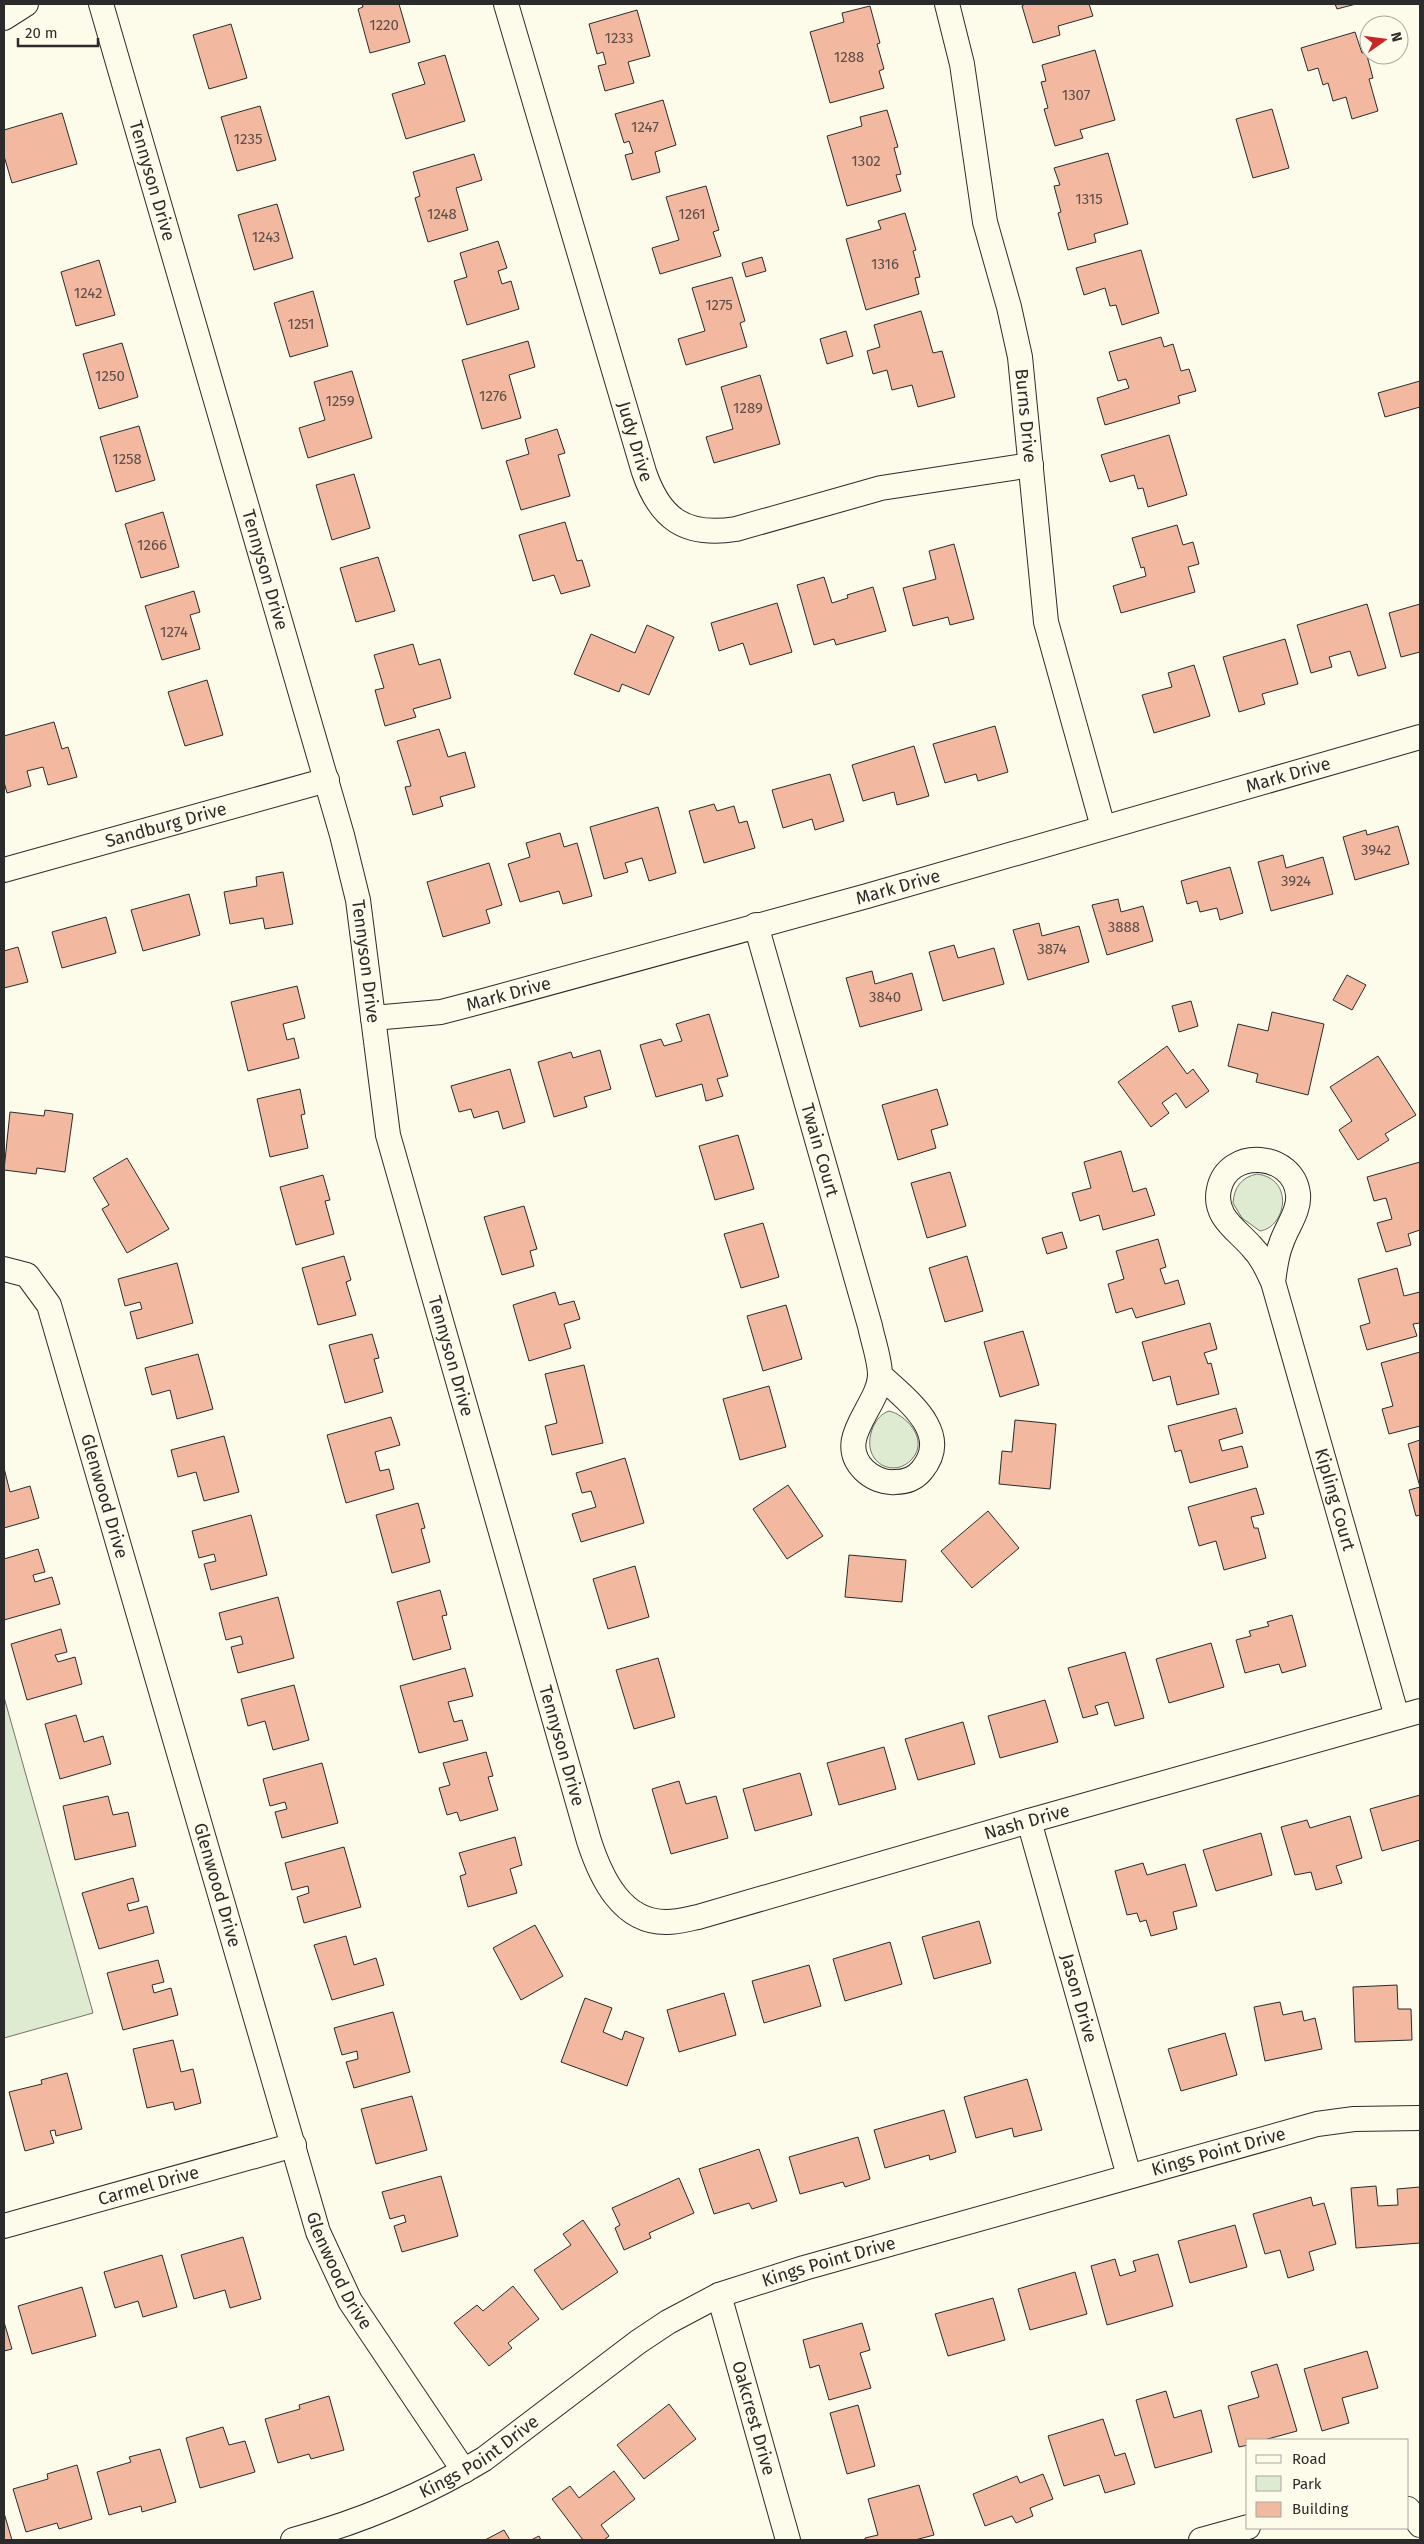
<svg xmlns="http://www.w3.org/2000/svg" width="1424" height="2544" viewBox="0 0 1424 2544" font-family="'Fira Sans',sans-serif">
<rect width="100%" height="100%" fill="#fdfbea"/>
<path fill="#deebd1" stroke="#74746e" d="M1257,1174c38,5 29,53 3,57l-18,-13 -9,-15c1,-16 9,-26 24,-29z
M889,1411c17,4 37,26 26,44 -17,27 -57,9 -42,-28 4,-8 8,-13 16,-16z
M4,1697l89,316 -89,25z"/>
<path fill="#f2b8a0" stroke="#2b2b2b" d="M362,4h37l11,38 -40,11 -12,-44 5,-2z
M1089,4l4,12 -35,10 2,9 -27,8 -11,-37 3,-2z
M1335,4h21l-19,5z
M870,6l10,37 -3,1 7,25 -5,2 5,17 -54,15 -20,-71 34,-10 -2,-9z
M637,10l13,46 -22,6 6,21 -29,8 -7,-25 8,-2 -3,-12 -6,2 -8,-30z
M231,24l16,54 -38,11 -16,-54z
M1355,32l7,21 4,-1 7,26 -4,1 9,32 -26,8 -6,-22 -13,4 -5,-18 -5,2 -5,-17 -10,3 -7,-23z
M1095,50l20,70 -35,10 3,8 -28,8 -11,-37 4,-1 -7,-26 5,-1 -4,-16z
M445,55l20,66 -59,18 -14,-45 33,-10 -7,-21z
M663,100l13,45 -21,7 5,20 -28,8 -7,-25 8,-2 -4,-12 -5,2 -9,-29z
M260,106l16,54 -39,11 -16,-54z
M1272,109l17,59 -36,10 -17,-59z
M887,110l11,37 -4,1 7,26 -5,1 5,16 -54,15 -20,-70 35,-10 -2,-9z
M62,113l15,51 -65,19 -8,-27v-26z
M1108,153l20,71 -34,10 2,8 -28,8 -10,-37 3,-1 -7,-26 6,-1 -6,-17z
M474,154l8,26 -26,8 12,42 -40,12 -13,-44 5,-2 -7,-24z
M706,186l13,44 -6,2 8,24 -61,18 -8,-26 27,-8 -13,-43z
M277,204l16,54 -39,12 -16,-55z
M905,213l11,37 -3,1 7,26 -5,1 4,16 -53,16 -20,-71 35,-10 -3,-8z
M498,241l9,27 -9,3 4,13 9,-3 8,28 -52,16 -13,-44 13,-4 -7,-24z
M1141,250l18,63 -37,12 -6,-20 -6,1 -5,-18 -21,7 -8,-27z
M762,257l4,14 -20,6 -4,-14z
M99,260l16,55 -39,11 -15,-54z
M732,277l13,44 -5,2 7,24 -61,18 -8,-26 27,-8 -13,-43z
M313,291l15,55 -38,11 -16,-54z
M921,311l12,42 9,-2 13,46 -37,10 -6,-22 -20,5 -5,-20 -14,4 -6,-23 13,-4 -6,-22z
M846,331l7,25 -26,8 -7,-25z
M1161,337l3,10 9,-3 8,27 8,-2 7,22 -18,5 2,7 -75,22 -8,-27 32,-10 -3,-9 -8,2 -9,-29z
M528,341l7,26 -26,8 12,43 -39,11 -20,-69z
M122,343l16,54 -39,12 -16,-55z
M352,371l20,67 -64,20 -9,-30 26,-8 -11,-38z
M760,375l20,69 -66,19 -8,-26 27,-8 -12,-42z
M1420,381v26l-35,10 -7,-24z
M139,426l16,54 -39,12 -16,-55z
M557,429l8,24 -7,2 12,41 -49,14 -15,-49 23,-7 -4,-15z
M1169,435l18,60 -39,12 -5,-19 -5,1 -4,-14 -24,7 -9,-27z
M354,474l16,54 -38,12 -16,-55z
M163,512l16,55 -38,11 -16,-54z
M565,522l12,39 5,-1 8,26 -29,8 -7,-19 -21,6 -14,-46z
M1177,525l6,20 10,-3 6,22 -11,3 7,25 -74,21 -8,-27 33,-10 -2,-9 -3,1 -9,-30z
M954,544l20,75 -24,6 -2,-8 -35,9 -10,-38 33,-9 -7,-28z
M378,557l17,54 -39,11 -16,-54z
M824,577l8,26 16,-5 -1,-3 26,-8 13,44 -50,14 -2,-6 -20,6 -17,-60z
M194,591l6,21 -10,3 10,34 -38,11 -17,-54z
M777,603l15,49 -42,13 -7,-22 -24,8 -8,-28z
M1367,604l19,64 -28,8 -8,-25 -21,6 3,10 -21,6 -14,-48z
M1420,604v48l-19,5 -12,-44z
M647,625l27,12 -25,58 -27,-11 -3,8 -45,-18 17,-40 44,19z
M1285,639l13,45 -36,10 3,10 -26,8 -16,-55z
M413,644l6,21 21,-6 11,39 -38,11 3,8 -31,9 -10,-36 9,-2 -10,-33z
M1194,665l16,51 -56,17 -12,-38 30,-8 -4,-14z
M207,680l16,55 -38,11 -17,-54z
M54,722l8,27 6,-2 9,30 -29,8 -5,-18 -16,4 4,15 -24,7 -3,-11v-46z
M995,726l13,46 -30,9 -2,-7 -31,9 -12,-39z
M439,729l9,28 17,-5 10,35 -35,10 3,9 -30,9 -8,-28 6,-1 -14,-45z
M914,746l15,50 -32,9 -3,-13 -31,9 -11,-36z
M830,774l14,47 -29,9 -3,-11 -29,9 -11,-38z
M714,804l3,7 17,-5 5,17 8,-2 8,27 -51,15 -15,-52z
M658,807l18,66 -27,8 -7,-23 -17,5 3,9 -24,7 -14,-52z
M1398,826l11,38 -54,16 -12,-43 23,-7 1,5z
M560,833l4,14 13,-4 15,53 -29,8 -4,-13 -39,11 -12,-38 22,-7 -4,-14z
M1283,855l3,13 37,-11 10,37 -62,17 -13,-49z
M489,863l13,42 -16,5 4,13 -47,14 -16,-55z
M1230,867l13,46 -23,7 -3,-12 -17,4 -3,-11 -10,3 -6,-23z
M283,872l10,52 -28,5 -2,-11 -33,6 -6,-32 33,-6 -1,-9z
M189,894l11,41 -57,16 -12,-41z
M1118,899l3,13 22,-6 10,35 -46,14 -15,-50z
M106,917l10,36 -54,15 -10,-36z
M1039,923l3,13 37,-10 10,36 -61,18 -15,-50z
M954,945l4,13 36,-10 10,36 -61,17 -14,-49z
M18,947l10,35 -24,6v-37z
M872,971l3,13 37,-11 10,37 -62,17 -14,-49z
M1347,975l19,10 -14,25 -19,-10z
M297,986l8,32 -22,6 4,16 7,-2 5,20 -51,13 -17,-69z
M1191,1001l7,25 -19,6 -7,-26z
M1272,1012l52,12 -16,71 -52,-13 2,-8 -30,-8 10,-42 30,7z
M709,1014l19,62 -11,3 6,17 -17,5 -4,-17 -46,13 -16,-52 21,-6 3,7 18,-5 -6,-17z
M1167,1046l20,28 6,-5 16,22 -23,17 -10,-15 -14,10 7,10 -18,14 -33,-45z
M600,1050l11,39 -27,8 3,10 -33,10 -16,-55 33,-10 2,6z
M1378,1056l38,59 -31,19 4,6 -31,20 -19,-30 13,-9 -22,-34z
M510,1069l15,53 -22,7 -5,-18 -24,7 -3,-9 -12,3 -8,-26z
M300,1089l5,25 -4,1 7,33 -38,9 -13,-58z
M937,1089l11,36 -17,5 5,18 -38,12 -16,-55z
M45,1110l28,4 -8,58 -28,-4 -1,6 -32,-4 6,-58 34,4z
M738,1135l16,54 -39,11 -16,-54z
M1121,1151l12,41 13,-4 9,27 -52,15 -4,-15 -19,6 -8,-28 19,-5 -7,-26z
M127,1158l42,71 -42,24 -25,-44 7,-4 -16,-27z
M1420,1162v68l-12,4 3,11 -25,7 -9,-29 15,-4 -6,-21 -12,3 -7,-24z
M950,1172l16,54 -39,12 -16,-55z
M323,1175l7,25 -5,1 9,33 -38,11 -16,-58z
M524,1206l13,43 -7,2 4,15 -32,9 -18,-58z
M763,1223l16,54 -38,11 -17,-54z
M1062,1232l5,16 -20,6 -5,-16z
M1158,1239l8,28 -6,2 5,15 13,-4 7,24 -49,14 -4,-10 -16,5 -8,-29 16,-5 -8,-28z
M344,1256l7,24 -5,2 10,33 -38,10 -16,-57z
M967,1256l16,55 -38,11 -16,-54z
M177,1263l16,60 -56,16 -7,-27 12,-3 -2,-7 -15,4 -7,-27z
M1397,1268l7,28 16,-4v31l-7,1 4,12 -50,14 -7,-24 10,-3 -12,-44z
M555,1292l4,13 15,-4 6,18 -16,5 7,24 -42,13 -16,-56z
M786,1305l16,54 -39,12 -16,-55z
M1210,1323l7,26 -13,4 4,11 3,-1 8,31 -42,11 -7,-29 -17,5 -11,-39z
M1023,1331l16,54 -39,12 -16,-55z
M372,1334l7,24 -5,1 9,33 -38,11 -16,-58z
M1420,1352v74l-31,8 -7,-25 11,-3 -12,-43z
M198,1354l15,55 -36,10 -7,-29 -18,5 -7,-27z
M584,1365l19,78 -51,12 -7,-29 12,-3 -12,-49z
M769,1386l17,61 -46,13 -17,-61z
M1236,1408l7,25 -24,7 3,11 20,-5 6,21 -58,16 -9,-33 -6,2 -7,-26z
M391,1417l9,28 -25,7 5,19 9,-2 5,20 -48,14 -19,-68z
M1015,1420l41,4 -6,65 -51,-5 3,-33 10,1z
M224,1436l15,56 -35,9 -8,-29 -18,5 -7,-27z
M1420,1440v75l-4,1 -7,-26 11,-3 -12,-43z
M625,1458l19,65 -63,19 -9,-28 24,-7 -5,-16 -9,2 -6,-20z
M4,1468l6,24 20,-6 9,32 -35,10z
M788,1485l35,51 -36,23 -34,-50z
M1256,1488l8,26 -13,3 3,11h4l8,30 -42,12 -8,-29 -17,5 -11,-39z
M418,1503l7,25 -4,1 9,33 -38,11 -16,-58z
M988,1511l31,37 -47,40 -31,-37z
M251,1515l16,60 -56,15 -7,-26 12,-3 -2,-7 -15,4 -7,-27z
M38,1549l7,23 -12,3 2,7 17,-5 8,27 -56,16v-61z
M849,1555l57,5 -4,42 -57,-5z
M635,1566l14,51 -41,12 -15,-50z
M440,1590l7,25 -5,1 9,33 -38,11 -16,-58z
M278,1597l16,61 -56,15 -7,-26 12,-3 -2,-8 -15,4 -7,-27z
M1292,1615l14,51 -24,7 -3,-9 -34,9 -9,-33 15,-4 -2,-5 20,-5 -2,-4z
M61,1629l6,23 -12,3 3,7 17,-5 7,27 -55,16 -16,-56z
M1211,1643l13,44 -55,16 -13,-44z
M1125,1652l19,66 -29,8 -7,-24 -13,4 3,8 -15,4 -15,-50z
M658,1658l17,59 -41,12 -18,-59z
M465,1668l8,28 -25,6 6,20 8,-2 6,20 -49,13 -19,-67z
M294,1685l15,55 -36,10 -8,-29 -17,5 -7,-27z
M1045,1700l13,42 -58,16 -12,-42z
M76,1715l8,27 19,-6 8,28 -51,15 -15,-55z
M963,1722l12,42 -57,16 -13,-41z
M884,1747l12,42 -57,16 -12,-42z
M486,1752l7,24 -5,1 10,33 -38,11 -3,-9 -10,3 -8,-27 11,-3 -7,-22z
M322,1763l16,60 -56,15 -7,-26 12,-3 -2,-7 -15,4 -7,-27z
M800,1773l12,42 -57,16 -12,-42z
M679,1781l7,23 30,-8 12,42 -57,16 -19,-65z
M1420,1795v45l-38,11 -12,-42z
M108,1796l5,19 15,-3 8,34 -61,14 -12,-54z
M1350,1816l12,42 -26,8 6,17 -26,7 -5,-18 -16,3 -14,-48 26,-7 3,8z
M1261,1833l11,42 -56,16 -13,-41z
M515,1837l7,28 -12,4 7,24 -49,14 -8,-31 6,-2 -7,-21z
M344,1847l17,60 -57,16 -7,-26 12,-4 -1,-7 -16,4 -7,-27z
M1143,1863l4,12 38,-11 12,42 -24,6 4,17 -26,7 -5,-16 -6,2 -3,-9 -10,2 -12,-44z
M133,1878l6,23 -12,3 2,7 18,-5 7,27 -55,16 -17,-56z
M979,1921l12,42 -57,16 -12,-42z
M535,1925l28,51 -42,24 -28,-52z
M346,1936l8,29 22,-7 8,27 -52,15 -18,-55z
M890,1942l12,42 -57,17 -12,-42z
M158,1960l6,22 -12,3 2,8 17,-5 7,27 -55,15 -16,-57z
M809,1965l12,41 -57,17 -12,-42z
M1397,1985l1,24h13l1,31 -57,2 -2,-55z
M724,1993l12,42 -57,17 -12,-42z
M585,1998l27,10 -9,24 19,8 3,-9 19,7 -17,48 -66,-24z
M1280,2002l3,13 19,-4 2,10 11,-3 7,31 -57,12 -11,-54z
M393,2012l17,60 -56,16 -8,-26 12,-3 -1,-8 -15,4 -8,-27z
M1225,2033l12,42 -56,16 -13,-42z
M173,2040l8,32 12,-3 8,34 -26,7 -2,-8 -26,6 -14,-59z
M67,2073l15,56 -26,7 -1,-6 -5,1 4,12 -29,8 -16,-59 33,-8 -1,-4z
M1027,2079l15,51 -28,7 -2,-9 -36,10 -12,-41z
M412,2096l15,54 -51,14 -15,-55z
M944,2110l12,42 -26,8 -1,-5 -44,13 -11,-38z
M858,2137l12,42 -25,8 -2,-5 -43,12 -11,-37z
M759,2149l18,52 -25,8 -3,-6 -35,11 -15,-45z
M441,2176l17,60 -56,16 -8,-26 12,-4 -2,-7 -14,4 -8,-27z
M679,2178l15,35 -45,20 2,5 -27,12 -9,-22 5,-3 -8,-17z
M1376,2186l2,20 20,-1 -1,-16 23,-2v56l-64,5 -5,-60z
M1311,2197l2,9 11,-3 12,41 -27,8 5,18 -26,8 -8,-28 -15,4 -12,-40z
M583,2220l35,52 -56,38 -28,-40 37,-25 -8,-11z
M1235,2225l12,42 -57,16 -12,-42z
M243,2237l18,62 -31,9 -5,-18 -31,9 -13,-44z
M1158,2254l15,52 -66,19 -16,-59 24,-7 5,17 16,-5 -3,-10z
M162,2255l15,52 -34,10 -5,-16 -23,7 -11,-36z
M1075,2272l12,42 -57,16 -12,-41z
M513,2286l26,33 -31,24 4,5 -23,18 -35,-43 23,-18 6,6z
M82,2287l14,49 -64,18 -14,-48z
M993,2298l12,42 -57,16 -13,-42z
M4,2322l8,27 -8,2z
M862,2323l8,27 -10,3 11,35 -42,12 -10,-35 -9,3 -7,-28z
M1367,2351l11,37 -36,10 7,25 -27,8 -18,-62z
M1277,2364l20,67 -33,9h-16v5l-9,2 -11,-41 31,-9 -8,-25z
M1166,2391l8,27 27,-8 11,42 -57,16 -19,-68z
M329,2396l15,54 -33,9 -2,-5 -31,9 -13,-44 35,-10 -1,-4z
M669,2404l27,35 -52,40 -27,-34z
M858,2405l17,61 -28,8 -17,-61z
M1103,2419l12,37 10,-3 10,31 -30,9 -6,-18 -35,11 -16,-50z
M223,2427l6,18 16,-4 10,31 -55,16 -14,-50z
M160,2449l16,53 -34,10 -1,-6 -32,9 -12,-43 34,-10 -2,-5z
M77,2465l15,54 -33,10 -2,-6 -31,9 -13,-43 35,-10 -1,-5z
M614,2471l21,28 -34,26 8,11 -5,4h-21l-31,-41 18,-13 9,12z
M1043,2474l10,25 -23,9 3,8 -17,7 -4,-7 -27,10 -12,-32 44,-18 3,7z
M919,2485l15,50 -19,5h-50v-2l13,-3 -10,-36z
M4,2513l8,27h-8z
M504,2530l6,10h-25z
M539,2536l2,4h-10z"/>
<g fill="none" stroke-linecap="round" stroke-linejoin="round">
<defs>
<g id="street">
<path id="s1" d="M101,4l241,831 16,65 30,235 201,706c12,37 33,82 78,81 10,0 21,-3 31,-5l331,-96 391,-110"/>
<path id="s2" d="M506,4l138,468c16,47 41,65 92,57l145,-41 150,-23"/>
<path id="s3" d="M947,4l15,60 23,158 24,85 11,50 26,265 57,205"/>
<path d="M4,18l22,-14"/>
<path id="s4" d="M4,870l323,-90"/>
<path id="s5" d="M756,925l114,401c3,15 10,34 10,49 -1,32 -47,64 -16,95 8,8 20,13 31,12 11,0 20,-3 27,-12 31,-38 -17,-71 -42,-95"/>
<path id="s6" d="M373,1018l68,-6 42,-11 384,-105 553,-159"/>
<path id="s7" d="M4,1269l23,6 22,30 269,927 32,69 114,170"/>
<path id="s8" d="M1273,1282c-6,-13 -12,-26 -22,-36 -15,-17 -38,-30 -32,-57 9,-42 74,-37 79,5 2,17 -12,34 -17,50 -5,12 -6,25 -8,38l124,435"/>
<path id="s9" d="M1029,1821l100,355"/>
<path id="s10" d="M4,2226l290,-81"/>
<path id="s11" d="M719,2295l69,245"/>
<path d="M1408,2509l12,16"/>
<path id="s12" d="M293,2540c67,-18 131,-45 191,-81l154,-117 30,-20 51,-27 85,-27 513,-144 37,-5 66,-1"/>
<path d="M1201,2540l47,-13"/>
</g>
</defs>
<use href="#street" stroke="#2b2b2b" stroke-width="26"/>
<use href="#street" stroke="#fdfbea" stroke-width="24"/>
</g>
<g text-anchor="middle" stroke-width="4" stroke-linejoin="round" paint-order="stroke">
<g font-size="15" fill="#5d4e48">
<text x="384" y="30">1220</text>
<text x="619" y="43">1233</text>
<text x="849" y="62">1288</text>
<text x="1076" y="100">1307</text>
<text x="645" y="132">1247</text>
<text x="248" y="144">1235</text>
<text x="866" y="166">1302</text>
<text x="1089" y="204">1315</text>
<text x="442" y="219">1248</text>
<text x="692" y="219">1261</text>
<text x="266" y="242">1243</text>
<text x="885" y="269">1316</text>
<text x="88" y="298">1242</text>
<text x="719" y="310">1275</text>
<text x="301" y="329">1251</text>
<text x="110" y="381">1250</text>
<text x="493" y="401">1276</text>
<text x="340" y="406">1259</text>
<text x="748" y="413">1289</text>
<text x="127" y="464">1258</text>
<text x="152" y="550">1266</text>
<text x="174" y="637">1274</text>
<text x="1376" y="855">3942</text>
<text x="1296" y="886">3924</text>
<text x="1124" y="932">3888</text>
<text x="1052" y="954">3874</text>
<text x="885" y="1002">3840</text>
</g>
<g font-size="18" fill="#2b2b2b" stroke="#fdfbea">
<text dy="6" stroke="none"><textPath href="#s1" startOffset="184">Tennyson Drive</textPath></text>
<text dy="6" stroke="none"><textPath href="#s3" startOffset="420">Burns Drive</textPath></text>
<text dy="6" stroke="none"><textPath href="#s2" startOffset="456">Judy Drive</textPath></text>
<text dy="6" stroke="none"><textPath href="#s1" startOffset="589">Tennyson Drive</textPath></text>
<text dy="6" stroke="none"><textPath href="#s6" startOffset="948">Mark Drive</textPath></text>
<text dy="6" stroke="none"><textPath href="#s4" startOffset="168">Sandburg Drive</textPath></text>
<text dy="6" stroke="none"><textPath href="#s6" startOffset="542">Mark Drive</textPath></text>
<text dy="6" stroke="none"><textPath href="#s1" startOffset="994">Tennyson Drive</textPath></text>
<text dy="6" stroke="none"><textPath href="#s6" startOffset="138">Mark Drive</textPath></text>
<text dy="6" stroke="none"><textPath href="#s5" startOffset="234">Twain Court</textPath></text>
<text dy="6" stroke="none"><textPath href="#s1" startOffset="1399">Tennyson Drive</textPath></text>
<text dy="6" stroke="none"><textPath href="#s7" startOffset="260">Glenwood Drive</textPath></text>
<text dy="6" stroke="none"><textPath href="#s8" startOffset="540">Kipling Court</textPath></text>
<text dy="6" stroke="none"><textPath href="#s1" startOffset="1804">Tennyson Drive</textPath></text>
<text dy="6" stroke="none"><textPath href="#s1" startOffset="2398">Nash Drive</textPath></text>
<text dy="6" stroke="none"><textPath href="#s7" startOffset="665">Glenwood Drive</textPath></text>
<text dy="6" stroke="none"><textPath href="#s9" startOffset="184">Jason Drive</textPath></text>
<text dy="6" stroke="none"><textPath href="#s12" startOffset="1015">Kings Point Drive</textPath></text>
<text dy="6" stroke="none"><textPath href="#s10" startOffset="150">Carmel Drive</textPath></text>
<text dy="6" stroke="none"><textPath href="#s12" startOffset="610">Kings Point Drive</textPath></text>
<text dy="6" stroke="none"><textPath href="#s7" startOffset="1070">Glenwood Drive</textPath></text>
<text dy="6" stroke="none"><textPath href="#s11" startOffset="128">Oakcrest Drive</textPath></text>
<text dy="6" stroke="none"><textPath href="#s12" startOffset="205">Kings Point Drive</textPath></text>
</g>
</g>
<rect width="1424" height="2544" fill="none" stroke="#2b2b2b" stroke-width="10"/>
<rect x="1246" y="2439" width="162" height="90" fill="#fdfbea" stroke="#a9a89e"/>
<rect x="1256" y="2455" width="25" height="8" fill="#fdfbea" stroke="#a9a89e"/>
<text x="1292" y="2464" font-size="15" fill="#2b2b2b">Road</text>
<rect x="1256" y="2476" width="25" height="15" fill="#deebd1" stroke="#a9a89e"/>
<text x="1292" y="2489" font-size="15" fill="#2b2b2b">Park</text>
<rect x="1256" y="2502" width="25" height="15" fill="#f2b8a0" stroke="#a9a89e"/>
<text x="1292" y="2514" font-size="15" fill="#2b2b2b">Building</text>
<g transform="translate(1384 40) rotate(76)"><circle r="24" fill="#fdfbea" stroke="#a9a89e"/>
<path d="M0-4L9 19L0 12L-9 19Z" fill="#c62828"/>
<text y="-8" font-size="14" font-weight="bold" text-anchor="middle" fill="#2b2b2b">N</text>
</g>
<path d="M18 38v8h80v-8" fill="none" stroke="#2b2b2b" stroke-width="2.5"/>
<text x="25" y="38" font-size="15" fill="#2b2b2b" stroke="#fdfbea" stroke-width="4" paint-order="stroke">20 m</text>
</svg>
